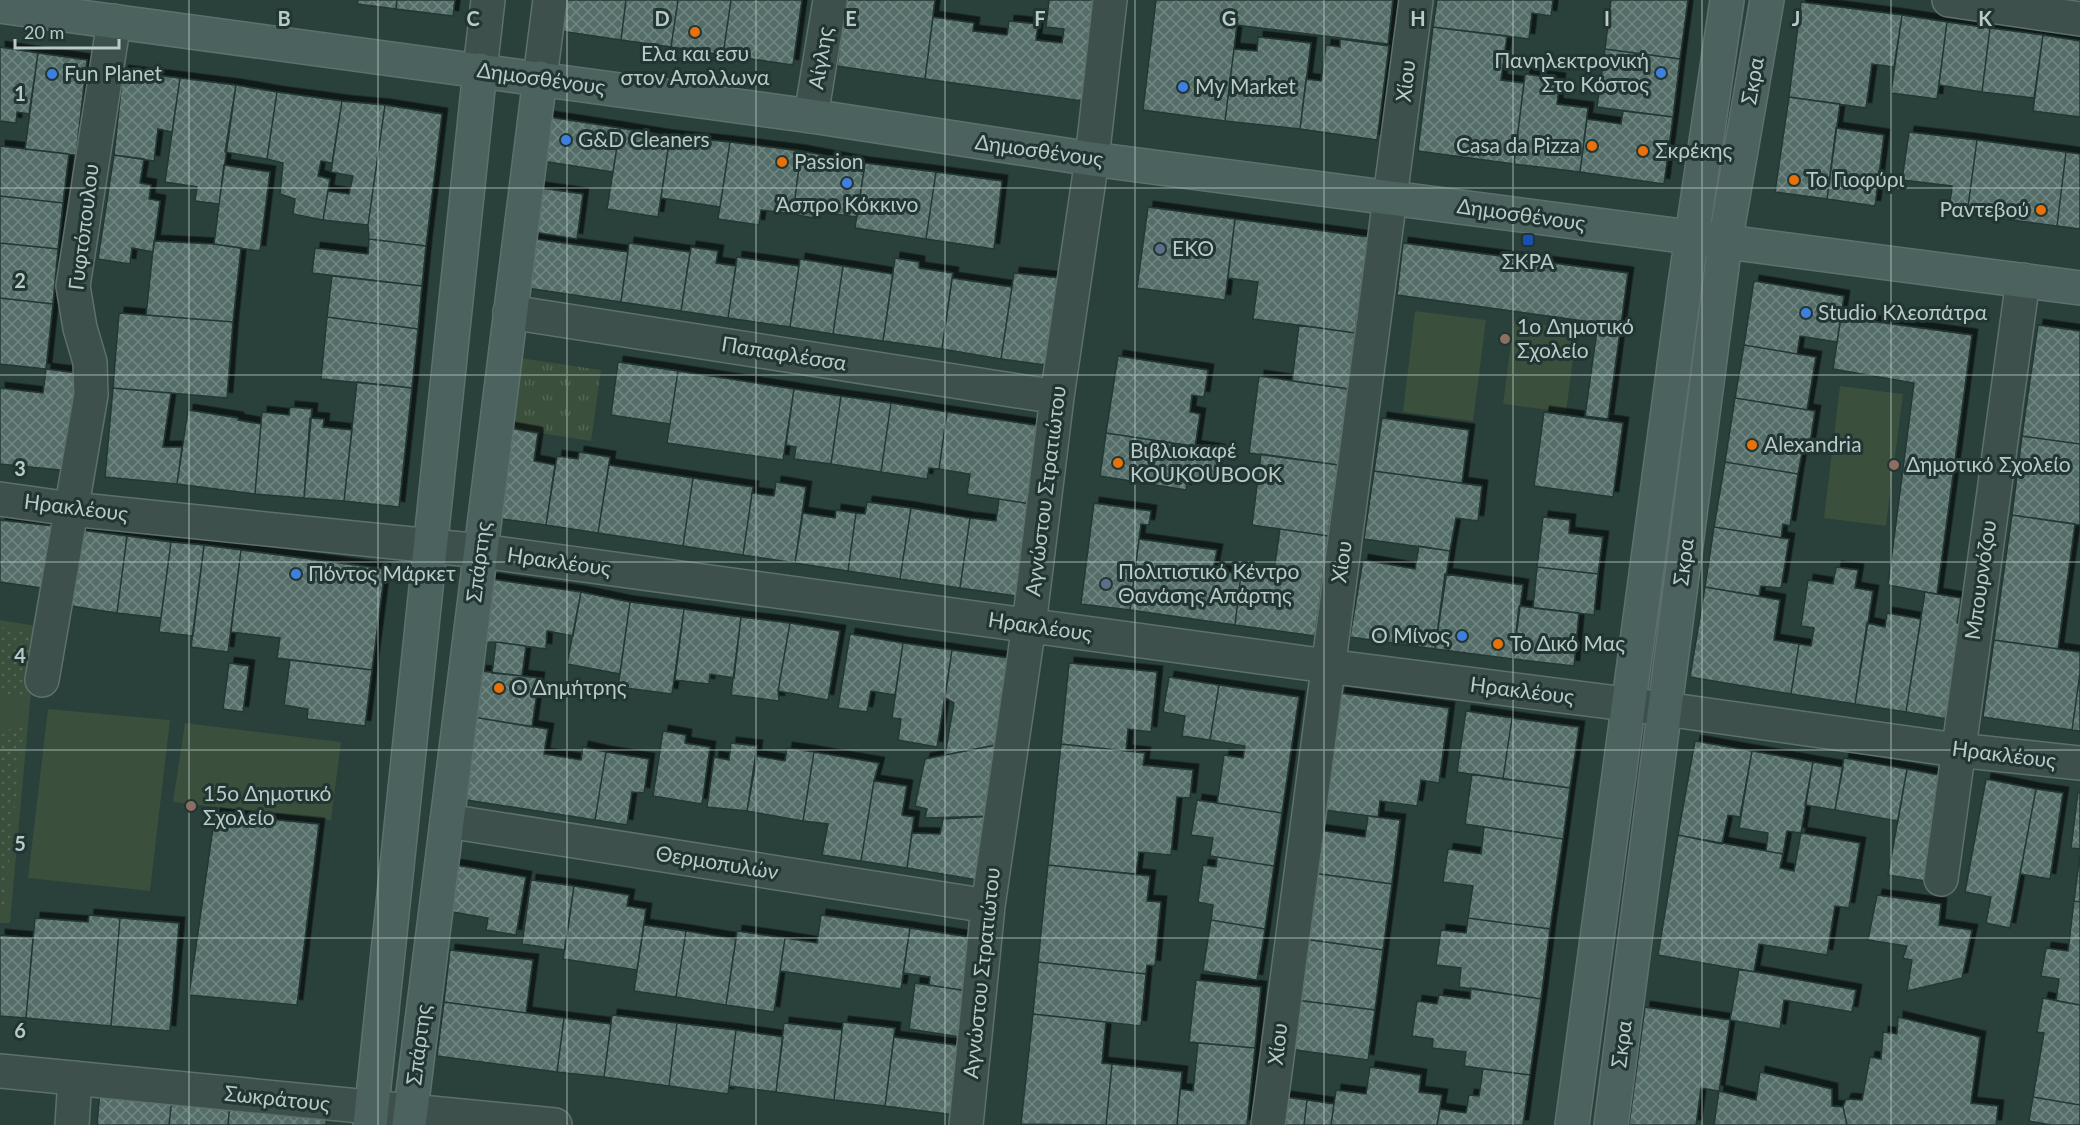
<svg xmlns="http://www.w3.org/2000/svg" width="2080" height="1125" viewBox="0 0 2080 1125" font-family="Lato,sans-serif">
<defs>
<pattern id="grass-tufts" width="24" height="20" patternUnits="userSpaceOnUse" patternTransform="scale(1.5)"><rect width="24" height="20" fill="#3a4f3c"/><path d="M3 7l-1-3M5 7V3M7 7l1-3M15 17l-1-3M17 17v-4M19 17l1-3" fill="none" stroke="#546757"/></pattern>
<pattern id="garden-dots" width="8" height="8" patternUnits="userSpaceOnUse" patternTransform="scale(1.5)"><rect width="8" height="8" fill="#3a4f3c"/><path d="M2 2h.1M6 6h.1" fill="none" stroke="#546757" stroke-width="1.8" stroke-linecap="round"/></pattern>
<pattern id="building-cross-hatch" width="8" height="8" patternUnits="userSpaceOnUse" patternTransform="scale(1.5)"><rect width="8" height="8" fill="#546d68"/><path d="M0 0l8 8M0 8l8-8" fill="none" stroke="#728783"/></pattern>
<filter id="shadow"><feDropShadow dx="5.5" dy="-5.5" stdDeviation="0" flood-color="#0009"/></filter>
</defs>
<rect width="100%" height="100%" fill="#29403b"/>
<path fill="url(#grass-tufts)" d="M520,358l81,12 -10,71 -82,-13z"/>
<path fill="#3a4f3c" d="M1415,311l71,9 -13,101 -70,-9z
M1514,321l63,8 -11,83 -63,-8z
M1840,386l63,8 -17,132 -62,-8z
M0,620l37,6 -27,297h-10z
M48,709l122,11 -20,171 -122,-13z
M185,723l156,19 -10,78 -158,-18z"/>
<path fill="url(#garden-dots)" d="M0,627l31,5 -4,63h-27z
M24,718l-20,193 -4,-1v-174z"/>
<path fill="url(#building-cross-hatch)" stroke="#243734" stroke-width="1.5" filter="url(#shadow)" d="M358,0h39l-1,9 -39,-5z
M397,0h58l-2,16 -57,-7z
M551,0h75l-5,40 -74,-11z
M626,0h52l-7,47 -50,-7z
M678,0h53l-8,55 -52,-8z
M731,0h71l-9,65 -70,-10z
M846,0h89l-10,79 -88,-13z
M1049,0h55l-14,102 -165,-23 8,-62 41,6 -1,8 34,4 2,-14 29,3 -2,16 26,3 2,-14 -18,-2z
M1156,0h237l-5,44 -151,-19 -12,96 -82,-11z
M1437,0h116l-2,16 -19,-3 -3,26 -96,-12z
M1611,0h77l-8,59 -75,-10z
M1801,2l101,13 -8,52 -22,-3 -6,44 -77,-11z
M1902,15l45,7 -10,77 -46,-6z
M1947,22l43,6 -8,64 -43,-7z
M1433,27l74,9 -6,44 23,3 -10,81 -96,-13z
M1990,28l53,7 -9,63 -52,-6z
M2043,35l37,6v76l-47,-6z
M1258,37l53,6 -11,86 -75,-8 9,-72 23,2z
M1340,39l49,7 -12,94 -77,-11 6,-50 15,2 5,-36 14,2z
M0,47l38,6 -9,61 -12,-2 -1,11 -16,-2z
M1605,49l75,10 -7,58 -76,-10z
M38,53l49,7 -11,95 -51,-6z
M123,71l57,7 -8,54 -14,-3 -4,32 -40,-6z
M1525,74l35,5 -3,25 31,4 -8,64 -66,-8z
M180,78l56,7 -17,119 -24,-3 2,-14 -32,-5z
M236,85l41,7 -10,67 -42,-7z
M277,92l65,9 -10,62 -11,-2 -3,15 12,3 -7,41 -30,-6 2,-15 -15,-5 3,-31 -16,-4z
M1789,97l51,7 -13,95 -52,-7z
M342,101l43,4 -17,120 -45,-5 5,-29 21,3 4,-18 -22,-4z
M385,105l57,9 -16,132 -57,-7 -1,-14z
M1623,111l50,6 -9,67 -84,-12 7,-53 34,5z
M542,116l78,12 -7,44 -78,-12z
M620,128l50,8 -12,81 -51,-8z
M1836,128l48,7 -9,71 -48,-7z
M1909,132l68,8 -10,74 -18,-2 3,-26 -50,-6z
M670,136l60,6 -10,65 -59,-9z
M1977,140l89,12 -9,74 -90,-12z
M730,142l71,9 -8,63 -32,-4 -2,15 -41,-6z
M0,146l69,8 -6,49 -63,-7z
M801,151l64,12 -8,54 -44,-6v7l-20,-4z
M2066,152l14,2v75l-23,-3z
M114,155l30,4 -4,24 11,2 -2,14 11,2 -7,51 -21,-4 -2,16 -32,-5z
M865,163l71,9 -10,67 -71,-11z
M224,165l46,7 -10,79 -46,-7z
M936,172l66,9 -8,68 -68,-10z
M533,187l50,7 -6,45 -50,-8z
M0,196l63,7 -5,46 -58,-6z
M1148,207l87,12 -10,81 -88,-12z
M1235,219l133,18 -13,96 -102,-14 5,-37 -30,-4z
M528,238l100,14 -7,50 -101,-15z
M369,239l57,7 -4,40 -110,-13 3,-25 53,6z
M154,241l60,3 27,4 -8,74 -87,-7z
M0,243l58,6 -5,55 -53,-6z
M629,243l61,9 -9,59 -60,-9z
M1403,243l225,30 -20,146 -23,-3 13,-93 -201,-28z
M691,247l27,4 -2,12 20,3 -8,52 -47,-7z
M737,257l62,9 -9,61 -62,-9z
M895,258l24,4v6l34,5 -11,76 -59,-8z
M800,259l43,7 -10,68 -43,-7z
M843,266l50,8 -10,67 -50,-7z
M1014,273l55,6 -9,88 -59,-8z
M332,276l90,10 -4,43 -91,-12z
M952,278l60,9 -11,72 -59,-10z
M1754,281l90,15 -7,46 -37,-6 -3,18 -53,-9z
M0,298l53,6 -7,65 -46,-5z
M119,313l114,9 -6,76 -114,-10z
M327,317l91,12 -6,59 -91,-9z
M1841,317l131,18 -35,259 -49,-9 26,-202 -81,-14z
M1299,325l56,8 -7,56 -56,-8z
M2038,325l42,6v113l-58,-8z
M1744,345l72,12 -9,53 -72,-12z
M1118,356l90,14 -4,27 -12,-2 -2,17 10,2 -5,33 -89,-14z
M618,362l60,9 -8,53 -59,-9z
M46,369l31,4 -7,98 -70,-7v-76l43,5z
M678,371l116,18 -11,71 -116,-17z
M1259,376l89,13 -10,76 -89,-12z
M357,382l55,6 -13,119 -55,-6z
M113,388l58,5 -8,54h19l-5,37 -72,-7z
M794,389l47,7 -10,68 -37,-5 2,-12 -10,-2z
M841,396l50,7 -10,69 -50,-8z
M1735,398l80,13 -5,32 -6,-1 -6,32 -73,-12z
M891,403l56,9 -8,57 -10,-1 -2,11 -46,-7z
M290,407l22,2 -8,89 -49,-4 7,-82 27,3z
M188,410l50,8v2l23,4 -6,70 -78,-10z
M947,412l101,15 -11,78 -70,-11 3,-20 -31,-5z
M1544,412l79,11 -10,74 -79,-11z
M310,418l14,1 -1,8 29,3 -8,71 -40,-3z
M1382,418l87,12 -7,53 -88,-12z
M509,428l29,5 -4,28 21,4 -9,60 -58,-8z
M1106,433l113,17 -5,32 -26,-4 -2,12 -86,-14z
M2022,436l58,8v81l-68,-10z
M579,452l31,5 -12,76 -52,-8 11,-69 21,3z
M1261,454l77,11 -10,71 -76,-11z
M1725,462l73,12 -8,52 -7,-2 -2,14 -67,-11z
M609,465l84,13 -10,68 -85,-13z
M1374,471l108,15 -4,35 -22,-3 -6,33 -86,-12z
M693,478l60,9 -10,68 -60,-9z
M776,482l30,5 -11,76 -52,-8 9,-62 22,3z
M999,499l38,6 -14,92 -63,-9 10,-70 26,3z
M867,502l44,6 -11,71 -52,-8 8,-58 9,1z
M1094,503l57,8 -2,14 -8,-1 -11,86 -49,-6z
M911,508l59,10 -10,70 -60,-9z
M836,510l20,3 -8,58 -53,-8 8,-50 32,5z
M2012,515l63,9 -17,125 -64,-9z
M1543,517l27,3 -1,13 34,4 -5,37 -61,-7z
M0,520l62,7 -13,62 -49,-7z
M1714,527l75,12 -8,49 -20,-2 -2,10 -54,-9z
M1280,529l48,7 -13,100 -80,-11 6,-51 32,4z
M80,530l47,6 -10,77 -46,-7z
M127,536l44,6 -10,76 -44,-5z
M1139,539l78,11 -4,20 28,4 -6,51 -105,-15z
M171,542l33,3 -11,91 -34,-4z
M204,545l37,5 -13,102 -37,-5z
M1419,546l31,5 -15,98 -85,-12 13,-77 52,9z
M241,550l144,19 -13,101 -95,-12 3,-20 -49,-6z
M1537,567l61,7 -4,41 -61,-7z
M1836,567l22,3 -3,18 18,3 -18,113 -64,-10 8,-50 12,2 3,-18 -13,-2 7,-46 25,4z
M1445,574l78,11 -10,74 -78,-10z
M491,579l90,13 -8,44 -26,-5 -1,18 -50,-7 -16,1z
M1705,587l75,13 -6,40 25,4 -8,50 -101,-17z
M581,592l49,10 -10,72 -53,-10z
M1925,592l36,6 -4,25 11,2 -15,95 -47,-8z
M630,602l54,7 -12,85 -54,-7z
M1519,606l60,7 -5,53 -61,-7z
M684,609l57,8 -7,61 -24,-4 -1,10 -34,-4z
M1887,613l34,6 -15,93 -51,-8 12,-81 18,4z
M741,617l49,6 -12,68 1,10 -48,-6z
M790,623l50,8 -12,69 -50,-9z
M850,634l53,9 -8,52 -24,-4 -4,21 -29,-4z
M1994,640l86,12v21l-8,57 -89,-13z
M496,642l30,4 -4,30 -30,-3z
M903,643l49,7 -15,97 -39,-7 3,-21 -9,-1z
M952,650l64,9 -10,84 -61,12 9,-52 -9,-5z
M290,660l82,10 -7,56 -58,-7 1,-10 -24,-4z
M229,663l20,3 -6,46 -20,-3z
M1069,663l88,9 -6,60 -23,-3 -2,22 -65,-7z
M481,671l58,7 -7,49 -59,-10z
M2080,673v58l-8,-1z
M1169,677l50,8 -9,55 -28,-4 3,-20 -22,-4z
M1219,685l80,12 -17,116 -65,-10 7,-48 19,3 2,-12 -35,-6z
M1340,693l109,15 -10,75 -18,-3 -4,26 -37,-5 -2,16 -54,-7z
M1466,711l46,7 -9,61 -46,-7z
M473,717l75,12 -4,25 37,6 2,-13 23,5 -11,68 -135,-21z
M1512,718l67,9 -9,61 -67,-9z
M663,731l23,4 -1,8 25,4 -8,57 -49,-8z
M1695,741l57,10 -12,66 -12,-2 -6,29 -44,-9z
M731,743l26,3 -10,65 -40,-4 7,-50 15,3z
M1006,743l-11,73 -70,2 2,-9 -12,-3 10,-47z
M1061,744l84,9 -2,12 50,5 -3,28 -13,-1 -6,58 -32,-3 -3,22 -88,-9z
M787,748l27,4 -11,69 -56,-10 10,-55 28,5z
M1752,751l61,11 -12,71 -14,-2 -4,23 -17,-3 2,-18 -29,-5z
M606,752l43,7 -5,34 -12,-1 -5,33 -32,-5z
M814,752l65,11 -5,18 -13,80 -39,-6 6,-31 -25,-3z
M1844,758l63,11 -9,52 -63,-11z
M1813,762l30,5 -8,43 -30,-5z
M1907,769l37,7 -19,105 -37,-6z
M1472,774l98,14 -7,51 -98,-15z
M1986,779l50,10 -26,139 -24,-5 5,-26 -26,-5z
M874,781l33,5 -5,29 12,2 -7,51 -46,-7z
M2036,789l27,4 -13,86 -30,-5z
M2078,792l2,1v56l-9,-1z
M1197,800l85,13 -8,53 -64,-10 3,-18 -22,-3z
M215,814l104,10 -22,181 -108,-10z
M995,816l-12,65 -76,-13 5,-35 28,1 3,-15z
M1368,816l32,4 -8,64 -79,-11 5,-43 47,7z
M1484,827l79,12 -13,90 -82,-11 5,-32 -30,-4 5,-33 33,5z
M1801,833l59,10 -11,65 -14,-2 -8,49 -68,-11 -5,28 -96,-17 20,-120 105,19 -3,14 14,3z
M2080,854v48l-6,-1z
M1217,857l57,9 -9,63 -54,-9 2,-15 -15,-3 5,-37 13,2z
M455,865l71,12 -10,58 -30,-5 2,-12 -41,-7z
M1048,865l102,11 -3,25 14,1 -6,64 -8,-1 -1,9 -108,-12z
M1313,873l79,11 -9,66 -79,-11z
M531,880l43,6 -9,64 -43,-6z
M574,886l55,9 -2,11 19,3 -9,61 -74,-11z
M1877,895l64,9 -2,21 33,5 -10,48 -55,13 5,-31 -9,-2 4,-12 -39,-6z
M2074,901l6,1v103l-24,-4 3,-22 -18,-3 5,-28 22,3z
M89,915l31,3 -9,108 -85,-8 9,-100 53,4z
M821,915l89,13 -9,61 -121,-18 5,-33 32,5z
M120,918l59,5 -9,108 -59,-5z
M1468,918l82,11 -9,70 -82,-12 2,-19 -25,-3 5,-35 25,3z
M1211,920l54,9 -8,51 -54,-9z
M644,925l42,6 -10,66 -42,-6z
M910,928l72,11 -8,53 -45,-7 1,-8 -27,-4z
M686,931l50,8 -10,66 -50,-8z
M737,931l48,7 -11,74 -48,-7z
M0,935l33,3 -7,80 -26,-2z
M1304,939l79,11 -8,60 -79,-10z
M450,950l83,10 -7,53 -82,-11z
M1038,962l108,12 -5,52 -108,-12z
M1739,969l117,21 -4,22 -68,-12 -4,29 -50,-9z
M1196,980l65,7 -6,61 -66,-6z
M915,983l59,9 -7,46 -58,-9z
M1471,988l70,11 -11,76 -66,-9 2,-14 -34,-4 1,-9 -21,-3 5,-35 20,3 2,-9 31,4z
M2043,998l37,7v100l-47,-8 11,-64 -7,-1z
M1296,1000l79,10 -7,50 -79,-11z
M444,1002l120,16 -7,54 -120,-16z
M1645,1007l85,13 -11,71 -18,-3 -5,37h-67z
M1033,1014l73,8 -4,41 10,1 -6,61 -85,-1z
M612,1015l65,8 -8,63 -65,-9z
M1898,1017l82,20 -9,66 27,3 -2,19h-149l-4,-18 3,-8 16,1 8,-43 11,2 2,-27 14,2z
M564,1018l47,6 -7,53 -47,-5z
M843,1022l52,6 -10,78 -51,-6z
M677,1023l59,7 -8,64 -59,-8z
M784,1023l58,7 -8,70 -58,-8z
M736,1030l47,7 -7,55 -47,-6z
M894,1037l77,10 -8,69 -78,-10z
M1198,1043l57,5 -8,77h-70l3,-36 13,2z
M1112,1064l70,8 -5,53h-71z
M1370,1067l51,8 -2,17 23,3 -5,30h-106l5,-35 30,4z
M1483,1069l47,6 -7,50h-86l3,-16 26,4 3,-18 10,1z
M1760,1072l72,17v17l11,1 4,18h-133l5,-34 37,9z
M100,1091l72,7 -3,27h-72z
M1285,1097l22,3 -3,25h-23z
M2033,1097l47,8v20h-29l-22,-4z
M172,1098l58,5 -2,22h-59z
M1307,1100l27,4 -3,21h-27z
M230,1103l97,9 -1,13h-98z"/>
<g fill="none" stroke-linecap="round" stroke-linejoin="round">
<defs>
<path id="street" d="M1949,0l131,19
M480,70l8,-70
M540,78l10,-78
M811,116l19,-116
M510,312l547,85
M0,499l71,10 410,42 846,115 338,43 292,41 123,13
M42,680l49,-285 -1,-33 -10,-34 -7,-42 41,-265
M447,821l541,85
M1941,879l82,-599
M0,1071l555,54
M72,1125l3,-47
M966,1125l22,-219 41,-281 28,-228 35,-238 18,-159
M1268,1125l148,-1125"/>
<path id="secondary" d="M0,6l811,110 281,43 988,129
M370,1125l110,-1055
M409,1125l131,-1047
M1572,1125l113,-841 42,-284
M1611,1125l114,-882 42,-243"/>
</defs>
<use href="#street" stroke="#5e706c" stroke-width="36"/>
<use href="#secondary" stroke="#5e706c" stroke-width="36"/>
<use href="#street" stroke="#3d504c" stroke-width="33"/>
<use href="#secondary" stroke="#4b625f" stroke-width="33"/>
</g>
<path fill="none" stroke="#bacac7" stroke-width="1.5" stroke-opacity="0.55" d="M189,0v1125M378,0v1125M567,0v1125M756,0v1125M945,0v1125M1135,0v1125M1324,0v1125M1513,0v1125M1702,0v1125M1891,0v1125M0,188h2080M0,375h2080M0,562h2080M0,750h2080M0,938h2080"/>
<g fill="#e8710a" stroke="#213532" stroke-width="2">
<circle cx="695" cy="32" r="6"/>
<circle cx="1592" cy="146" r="6"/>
<circle cx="1643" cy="151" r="6"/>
<circle cx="782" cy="162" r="6"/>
<circle cx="1794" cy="180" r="6"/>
<circle cx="2041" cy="210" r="6"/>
<circle cx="1752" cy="445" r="6"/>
<circle cx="1118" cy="463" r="6"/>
<circle cx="1498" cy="644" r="6"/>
<circle cx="499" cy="688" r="6"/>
</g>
<g fill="#3f7fe0" stroke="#213532" stroke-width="2">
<circle cx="1661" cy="73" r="6"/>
<circle cx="52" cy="74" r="6"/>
<circle cx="1183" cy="87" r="6"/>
<circle cx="566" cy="140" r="6"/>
<circle cx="847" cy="183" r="6"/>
<circle cx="1806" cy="313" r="6"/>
<circle cx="296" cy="574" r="6"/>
<circle cx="1462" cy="636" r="6"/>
</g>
<rect fill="#1a4fb4" stroke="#213532" stroke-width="2" x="1522" y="234" width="12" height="12" rx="3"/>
<g fill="#5c6f8a" stroke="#213532" stroke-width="2">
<circle cx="1160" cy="249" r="6"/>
<circle cx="1106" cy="584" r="6"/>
</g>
<g fill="#8d6e63" stroke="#213532" stroke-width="2">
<circle cx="1505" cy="339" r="6"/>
<circle cx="1894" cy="465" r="6"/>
<circle cx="191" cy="806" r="6"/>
</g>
<g text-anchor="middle" stroke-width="6" stroke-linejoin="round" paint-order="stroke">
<g font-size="21" fill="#bacac7" stroke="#213532" text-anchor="start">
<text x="695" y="61" text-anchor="middle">Ελα και εσυ<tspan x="695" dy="24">στον Απολλωνα</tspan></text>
<text x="1649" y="68" text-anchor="end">Πανηλεκτρονική<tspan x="1649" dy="24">Στο Κόστος</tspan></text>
<text x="64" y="81">Fun Planet</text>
<text x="1195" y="94">My Market</text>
<text x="578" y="147">G&amp;D Cleaners</text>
<text x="1580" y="153" text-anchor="end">Casa da Pizza</text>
<text x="1655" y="158">Σκρέκης</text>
<text x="794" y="169">Passion</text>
<text x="1806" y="187">Το Γιοφύρι</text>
<text x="847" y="212" text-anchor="middle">Άσπρο Κόκκινο</text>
<text x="2029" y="217" text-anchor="end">Ραντεβού</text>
<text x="1172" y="256">EKO</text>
<text x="1528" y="269" text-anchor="middle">ΣΚΡΑ</text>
<text x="1818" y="320">Studio Κλεοπάτρα</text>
<text x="1517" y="334">1o Δημοτικό<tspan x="1517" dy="24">Σχολείο</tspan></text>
<text x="1764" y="452">Alexandria</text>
<text x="1130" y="458">Βιβλιοκαφέ<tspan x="1130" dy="24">KOUKOUBOOK</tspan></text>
<text x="1906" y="472">Δημοτικό Σχολείο</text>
<text x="1118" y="579">Πολιτιστικό Κέντρο<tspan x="1118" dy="24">Θανάσης Απάρτης</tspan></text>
<text x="308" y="581">Πόντος Μάρκετ</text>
<text x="1450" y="643" text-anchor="end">Ο Μίνος</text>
<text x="1510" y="651">Το Δικό Μας</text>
<text x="511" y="695">Ο Δημήτρης</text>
<text x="203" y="801">15ο Δημοτικό<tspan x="203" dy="24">Σχολείο</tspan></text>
</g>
<g font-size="21" fill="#bacac7" stroke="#213532">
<text transform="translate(821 58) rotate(-81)" y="7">Αίγλης</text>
<text transform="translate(541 79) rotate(8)" y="7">Δημοσθένους</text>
<text transform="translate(1406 81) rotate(-83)" y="7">Χίου</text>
<text transform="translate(1753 81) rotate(-80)" y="7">Σκρα</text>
<text transform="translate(1039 151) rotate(8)" y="7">Δημοσθένους</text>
<text transform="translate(1521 215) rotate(8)" y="7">Δημοσθένους</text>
<text transform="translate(84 227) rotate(-83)" y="7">Γυφτόπουλου</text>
<text transform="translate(784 354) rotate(9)" y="7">Παπαφλέσσα</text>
<text transform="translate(1046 491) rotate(-83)" y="7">Αγνώστου Στρατιώτου</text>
<text transform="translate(76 508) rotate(7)" y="7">Ηρακλέους</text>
<text transform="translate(479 562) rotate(-83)" y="7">Σπάρτης</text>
<text transform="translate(559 562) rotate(8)" y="7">Ηρακλέους</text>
<text transform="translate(1342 562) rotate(-82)" y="7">Χίου</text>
<text transform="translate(1684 562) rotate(-83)" y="7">Σκρα</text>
<text transform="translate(1981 580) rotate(-82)" y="7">Μπουρνόζου</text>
<text transform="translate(1040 627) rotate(8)" y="7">Ηρακλέους</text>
<text transform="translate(1522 691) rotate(7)" y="7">Ηρακλέους</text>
<text transform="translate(2004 755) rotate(7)" y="7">Ηρακλέους</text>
<text transform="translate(717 863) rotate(9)" y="7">Θερμοπυλών</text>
<text transform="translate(982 973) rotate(-84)" y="7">Αγνώστου Στρατιώτου</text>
<text transform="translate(1278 1044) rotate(-83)" y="7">Χίου</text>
<text transform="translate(1622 1044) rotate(-83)" y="7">Σκρα</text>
<text transform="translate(419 1045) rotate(-83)" y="7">Σπάρτης</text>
<text transform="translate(277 1099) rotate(6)" y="7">Σωκράτους</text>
</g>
</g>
<g font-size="20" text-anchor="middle" font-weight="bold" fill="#bacac7" stroke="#213532" stroke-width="6" stroke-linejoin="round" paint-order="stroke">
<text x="284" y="26">B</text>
<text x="473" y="26">C</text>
<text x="662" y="26">D</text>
<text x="851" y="26">E</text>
<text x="1040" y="26">F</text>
<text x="1229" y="26">G</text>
<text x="1418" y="26">H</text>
<text x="1607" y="26">I</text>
<text x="1796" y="26">J</text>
<text x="1985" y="26">K</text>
<text x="20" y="101">1</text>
<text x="20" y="288">2</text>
<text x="20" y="476">3</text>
<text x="20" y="663">4</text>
<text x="20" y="851">5</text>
<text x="20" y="1038">6</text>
</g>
<path d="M15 39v9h104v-9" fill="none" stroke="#bacac7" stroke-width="3"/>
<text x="24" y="39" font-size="18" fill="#bacac7" stroke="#213532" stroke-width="4.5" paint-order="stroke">20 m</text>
</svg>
